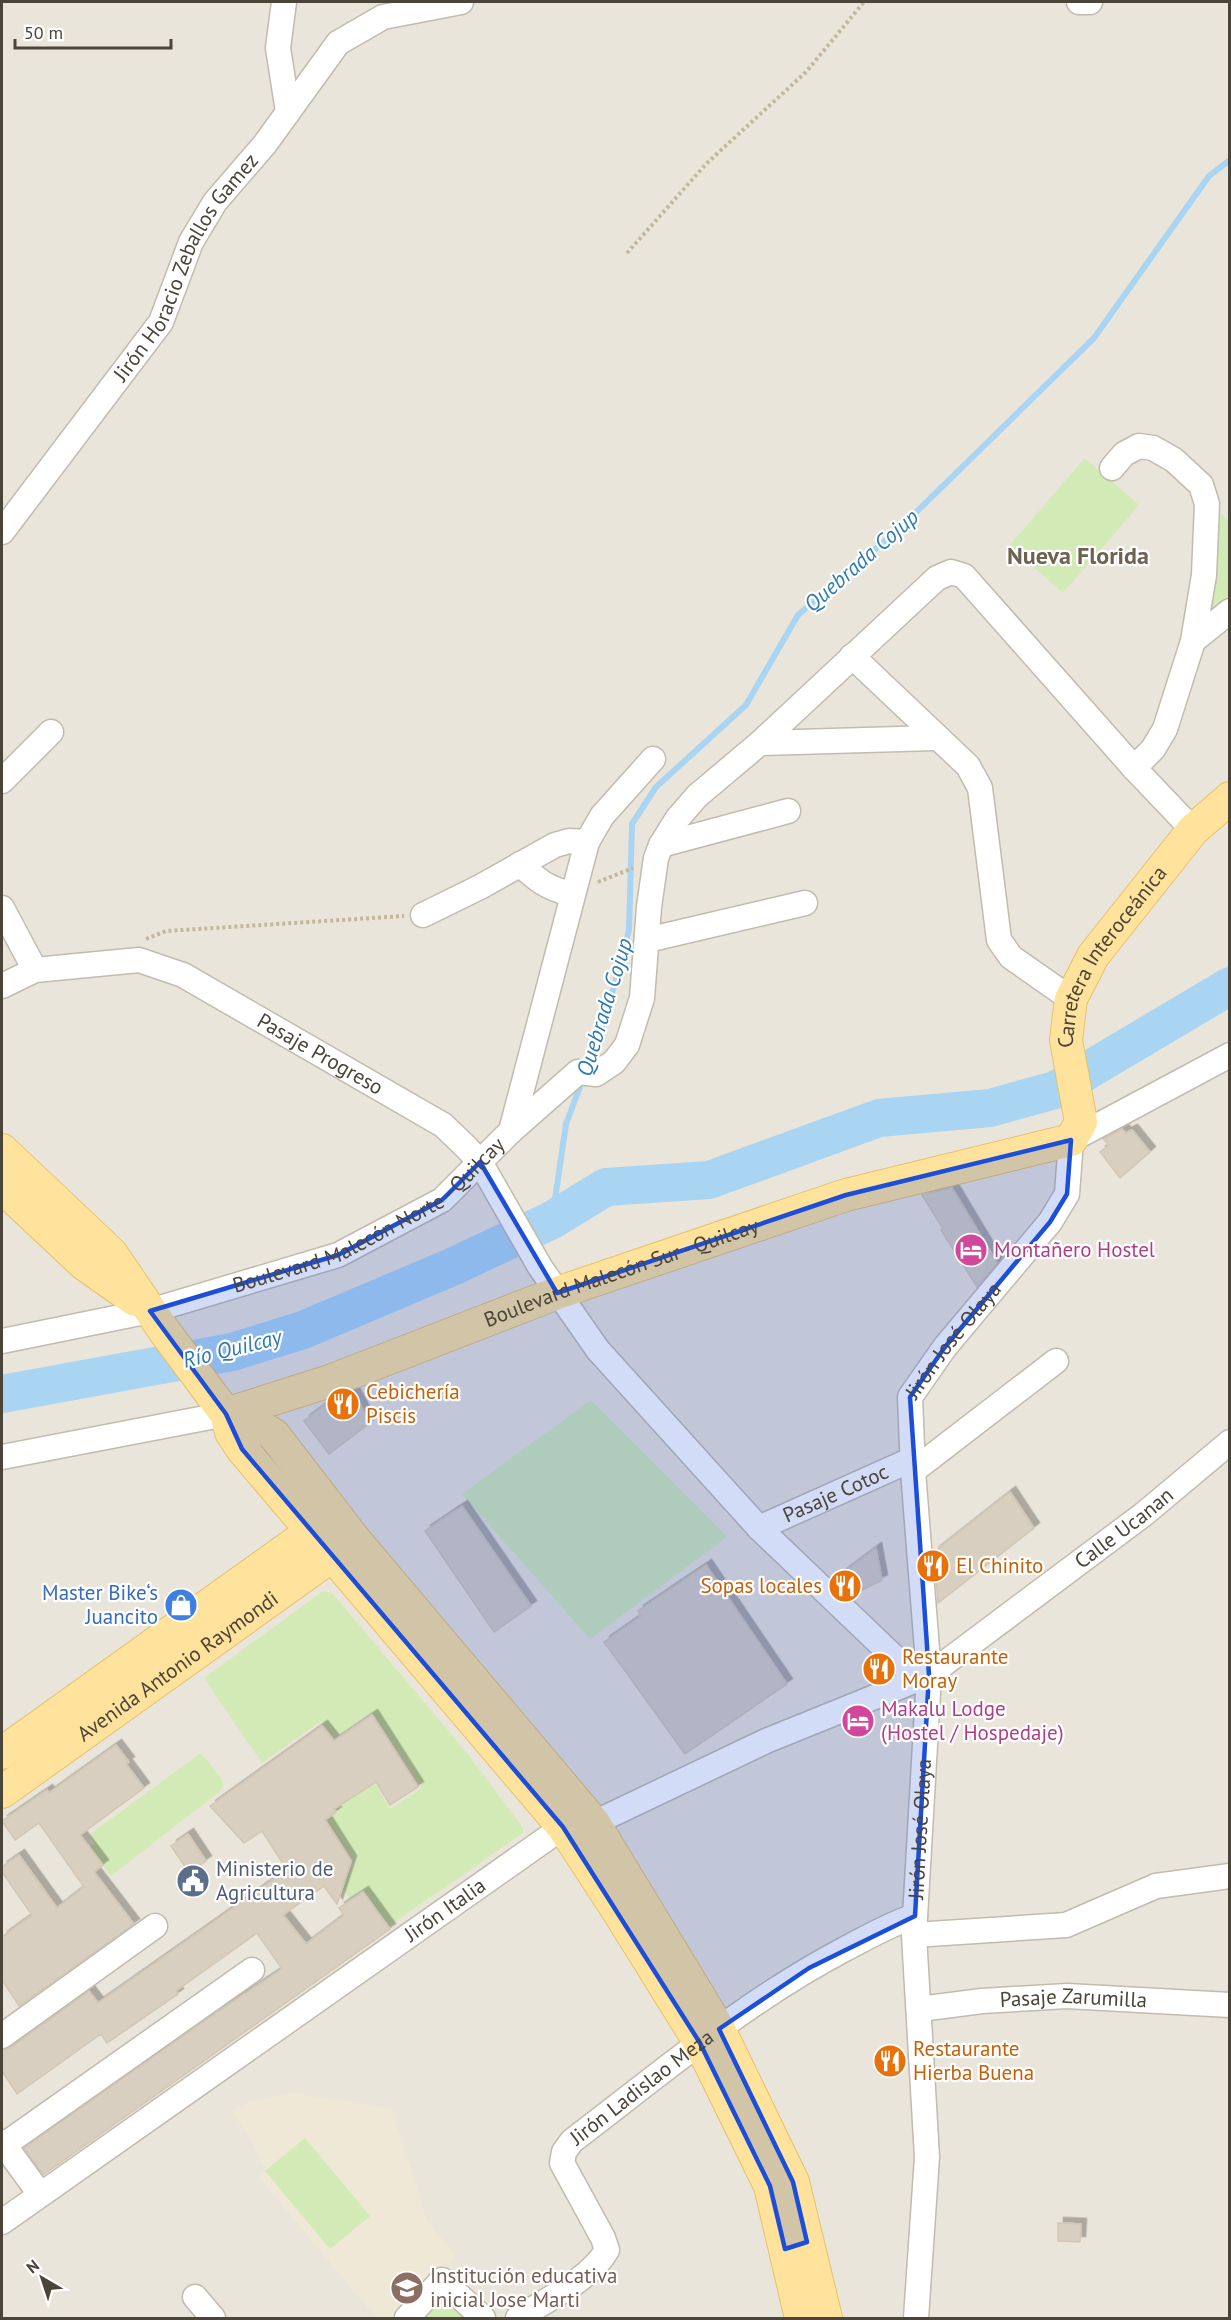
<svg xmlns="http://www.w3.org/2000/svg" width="1231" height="2320" viewBox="0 0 1231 2320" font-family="'PT Sans',sans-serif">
<defs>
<filter id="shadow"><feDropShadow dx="5.5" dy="-5.5" stdDeviation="0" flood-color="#0004"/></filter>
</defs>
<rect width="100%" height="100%" fill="#f6f3ec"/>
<path fill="#eae5da" d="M2,2h1227v2316h-1227z"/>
<path fill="#efe8d6" d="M292,2093l100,16 34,110 30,37 -56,62h-24l-117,-141 6,-6 -11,-26 -22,-34 18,-9z"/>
<path fill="#d2eab5" d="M1085,458l54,47 -76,88 -54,-47z
M1219,511l10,12v79l-22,18 8,-108z
M591,1400l136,137 -137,102 -128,-145z
M323,1591l9,2 135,160 56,75v5l-134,93 -26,-36 -13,9 -13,-18 13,-10 4,-10 -28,-41 11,-8 -1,-3 39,-26 15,26 32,-21 -50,-76 -38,26 -13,-17 -59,42 -58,-85z
M201,1753l20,25 2,8 -4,6 -108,84 -22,-28 6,-4 -6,-9z
M305,2138l65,78 -40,33 -65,-78z
M444,2292l31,26h-54z"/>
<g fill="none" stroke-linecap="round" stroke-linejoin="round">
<path stroke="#a9d4f2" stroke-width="6" d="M588,1066l18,-50 23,-86 3,-106 24,-37 90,-82 52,-90 102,-87 194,-190 115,-162 21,-16
M552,1220l14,-96 17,-45"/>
<path stroke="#a9d4f2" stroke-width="38" d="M2,1394l230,-42 71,-22 149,-63 100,-47 54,-33 103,-7 170,-62 111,-10 65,-18 175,-104"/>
</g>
<path fill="#d8cfc1" stroke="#d3c7b4" stroke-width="1.5" filter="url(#shadow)" d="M1122,1129l4,4 6,-3 18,22 -30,26 -20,-26 9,-7 -6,-6z
M952,1188l45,75 -20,24 -36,-57 2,-1 -21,-34z
M353,1391l17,32 -41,31 -25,-33 29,-22z
M1010,1492l24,36 -96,75 -4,-51z
M462,1506l69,100 -37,26 -69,-101z
M876,1548l6,32 -32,16 -15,-17z
M706,1565l81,119 -102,70 -81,-112 37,-26 -3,-5z
M372,1715l46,72 -28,18 -14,-23 -42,27 2,3 -11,8 26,41 -14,43 -13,-18 -41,29 23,29 38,-29 -5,-7 24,-16 27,37 -347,246 -19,-27 180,-127 78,-52 -25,-36 -81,58 2,3 -71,49 -6,-9 -84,60 -15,-23v-21l8,-2 79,-57 9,12 189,-133 -25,-39 -18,12 -34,-37 112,-80 12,15z
M116,1745l13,17 -3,2 18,24 -64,47 23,30 -9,7 40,52 -115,82 -17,-26v-43l30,-22 -30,-43v-5l17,-12 38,53 27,-21 -45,-64 -24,17 -13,-19 45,-31 2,3z
M188,1834l18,27 -17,12 -18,-27z
M1058,2223l23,1 -1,18 -22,-1z"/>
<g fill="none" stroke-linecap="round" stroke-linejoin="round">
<defs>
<g id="minor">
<path d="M284,2l-6,46 10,64"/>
<path d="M1079,2h11"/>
<path d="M1112,468l12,-14 15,-8 14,2 21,12 27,25 6,19 -3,71 -11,66 -28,88 -12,20 -19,19"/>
<path id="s1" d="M2,532l159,-210 30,-80 24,-40 50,-58 73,-101 45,-26 78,-15"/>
<path d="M1193,641l37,-30"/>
<path d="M852,656l116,110 12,22 19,152 12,17 60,42"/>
<path d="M760,743l175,-5"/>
<path d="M2,781l49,-49"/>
<path d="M661,845l127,-34"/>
<path d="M520,864c18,17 27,24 51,30"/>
<path d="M2,908l33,62"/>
<path d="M423,915l57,-28 75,-42 14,-4 18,1"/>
<path d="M647,940l158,-37"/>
<path id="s2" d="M2,986l33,-16 104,-10 44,15 260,150 22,21 15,16 60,105 58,83 161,178 159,152"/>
<path d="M511,1131l67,-59 18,2 18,-12 13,-17 15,-47 7,-91 7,-49 5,-13 17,-27 19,-22 63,-53 177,-165 14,-6 13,4 170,192 59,62"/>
<path id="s3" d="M2,1341l148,-30 188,-56 104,-55 69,-69 76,-289 15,-26 51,-57"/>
<path d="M2,1457l224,-43"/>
<path d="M913,1471l143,-110"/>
<path id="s4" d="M759,1528l154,-69"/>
<path d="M914,1935l152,-10 90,-39 74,-10"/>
<path id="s5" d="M920,2009l62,-8 85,-5 163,9"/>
<path d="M2,2036l153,-110"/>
<path d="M2,2142l38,52"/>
<path d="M4,2145l248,-175"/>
<path id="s6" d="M2,2222l561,-395 31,-4 172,-82 163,-66 215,-161 86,-72"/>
<path d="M195,2297l18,21"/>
<path d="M407,2318l35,-38 41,38"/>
<path id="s7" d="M518,2318c28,-18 73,-39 89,-68l-4,-12 -41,-75 2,-11 8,-11c88,-67 174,-140 273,-192 23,-12 45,-25 70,-33"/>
<path id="s8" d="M916,2318l11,-161 -13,-222 15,-260 -16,-204 -3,-74 35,-50 105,-125 17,-28 4,-54 159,-85"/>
</g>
<g id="major">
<path d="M2,1150l109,103 54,79 61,82 5,18 11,17 321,378 55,84 82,132 70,143 31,132"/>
<path d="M2,1187l82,77 51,36"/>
<path id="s9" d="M226,1414l104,-33 227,-88 289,-98 225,-55 10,-18 -15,-82 5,-41 22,-43 100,-126 37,-32"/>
<path d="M226,1414l27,8 21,13 81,105 239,283 125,206 74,153 33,136"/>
<path d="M2,1753l327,-234"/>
<path id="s10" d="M2,1792l348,-249"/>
</g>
</defs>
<use href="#minor" stroke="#c2bbae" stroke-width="27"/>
<use href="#major" stroke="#e6c16a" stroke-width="34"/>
<path stroke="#c4b79f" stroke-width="4" stroke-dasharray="3 3" stroke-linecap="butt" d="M627,253l80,-90 99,-91 58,-70
M598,882l35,-14
M146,939l20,-8 238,-15"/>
<use href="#minor" stroke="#fff" stroke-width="24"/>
<use href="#major" stroke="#ffe39c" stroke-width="32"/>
</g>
<path fill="#1d4ed8" fill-opacity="0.2" stroke="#1d4ed8" stroke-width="4.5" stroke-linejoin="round" d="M1071,1140l-4,54 -17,28 -105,125 -35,50 19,278 -14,241 -106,52 -90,61 74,153 14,60 -22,7 -15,-63 -70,-143 -137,-216 -321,-378 -16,-35 -76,-103 188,-56 104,-55 38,-38 77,131 289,-98z"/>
<defs>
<symbol id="hotel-disc" viewBox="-11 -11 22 22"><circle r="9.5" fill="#d1479c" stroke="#fff"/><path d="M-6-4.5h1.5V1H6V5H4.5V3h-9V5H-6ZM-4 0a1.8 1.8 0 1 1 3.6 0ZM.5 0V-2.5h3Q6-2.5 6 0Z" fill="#fff"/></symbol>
<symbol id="restaurant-disc" viewBox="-11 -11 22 22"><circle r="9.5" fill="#e8710a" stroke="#fff"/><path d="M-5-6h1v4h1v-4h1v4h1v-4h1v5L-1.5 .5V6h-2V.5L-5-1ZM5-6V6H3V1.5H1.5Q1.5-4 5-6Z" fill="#fff"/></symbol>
<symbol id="shop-disc" viewBox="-11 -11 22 22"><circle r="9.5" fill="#3f7fe0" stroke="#fff"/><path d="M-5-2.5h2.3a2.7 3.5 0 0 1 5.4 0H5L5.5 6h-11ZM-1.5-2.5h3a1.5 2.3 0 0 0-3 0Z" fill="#fff"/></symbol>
<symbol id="civic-disc" viewBox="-11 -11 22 22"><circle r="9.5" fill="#5c6f8a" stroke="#fff"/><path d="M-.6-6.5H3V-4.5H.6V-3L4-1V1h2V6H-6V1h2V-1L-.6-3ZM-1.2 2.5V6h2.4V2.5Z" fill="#fff"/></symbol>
<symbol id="school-disc" viewBox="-11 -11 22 22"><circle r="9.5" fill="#8d6e63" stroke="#fff"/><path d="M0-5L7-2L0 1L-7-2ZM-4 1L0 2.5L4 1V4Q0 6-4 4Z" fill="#fff"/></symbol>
</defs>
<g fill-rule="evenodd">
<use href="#hotel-disc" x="952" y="1231" width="38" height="38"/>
<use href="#restaurant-disc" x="324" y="1385" width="38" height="38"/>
<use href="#restaurant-disc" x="914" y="1547" width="38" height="38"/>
<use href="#restaurant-disc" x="826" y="1567" width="38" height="38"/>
<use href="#shop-disc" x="162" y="1586" width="38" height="38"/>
<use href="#restaurant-disc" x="860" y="1650" width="38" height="38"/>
<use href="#hotel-disc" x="839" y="1702" width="38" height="38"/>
<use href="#civic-disc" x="174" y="1862" width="38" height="38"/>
<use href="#restaurant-disc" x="871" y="2042" width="38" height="38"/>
<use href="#school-disc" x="388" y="2269" width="38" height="38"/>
</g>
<g text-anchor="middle" stroke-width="4.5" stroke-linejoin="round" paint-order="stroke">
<g font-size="21" fill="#4b4439" stroke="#fff">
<text dy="7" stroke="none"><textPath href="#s1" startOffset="324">Jirón Horacio Zeballos Gamez</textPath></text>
<text dy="7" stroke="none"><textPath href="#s9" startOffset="1090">Carretera Interoceánica</textPath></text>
<text dy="7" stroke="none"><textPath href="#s2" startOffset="346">Pasaje Progreso</textPath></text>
<text dy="7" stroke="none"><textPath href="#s3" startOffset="393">Boulevard Malecón Norte - Quilcay</textPath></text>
<text dy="7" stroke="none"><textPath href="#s9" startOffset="420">Boulevard Malecón Sur - Quilcay</textPath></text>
<text dy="7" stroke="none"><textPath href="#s8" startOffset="994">Jirón José Olaya</textPath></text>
<text dy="7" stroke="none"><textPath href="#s4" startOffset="84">Pasaje Cotoc</textPath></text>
<text dy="7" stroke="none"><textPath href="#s6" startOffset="1328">Calle Ucanan</textPath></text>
<text dy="7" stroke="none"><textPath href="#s10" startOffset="216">Avenida Antonio Raymondi</textPath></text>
<text dy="7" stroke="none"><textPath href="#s8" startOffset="490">Jirón José Olaya</textPath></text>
<text dy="7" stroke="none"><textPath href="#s6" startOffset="542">Jirón Italia</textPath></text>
<text dy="7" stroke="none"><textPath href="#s5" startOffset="154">Pasaje Zarumilla</textPath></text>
<text dy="7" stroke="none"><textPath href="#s7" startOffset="324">Jirón Ladislao Meza</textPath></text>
</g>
<g font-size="21" fill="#b23c85" stroke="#fff" text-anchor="start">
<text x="994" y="1257">Montañero Hostel</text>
<text x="881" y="1716">Makalu Lodge<tspan x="881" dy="24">(Hostel / Hospedaje)</tspan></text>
</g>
<g font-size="21" fill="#c56008" stroke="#fff" text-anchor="start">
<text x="366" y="1399">Cebichería<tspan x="366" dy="24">Piscis</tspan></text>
<text x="956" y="1573">El Chinito</text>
<text x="822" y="1593" text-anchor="end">Sopas locales</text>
<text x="902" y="1664">Restaurante<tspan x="902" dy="24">Moray</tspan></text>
<text x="913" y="2056">Restaurante<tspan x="913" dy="24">Hierba Buena</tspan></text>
</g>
<g font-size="21" fill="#366cbe" stroke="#fff" text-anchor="end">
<text x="158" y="1600">Master Bike‘s<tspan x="158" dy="24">Juancito</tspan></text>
</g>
<g font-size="21" fill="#4e5e75" stroke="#fff" text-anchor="start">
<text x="216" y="1876">Ministerio de<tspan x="216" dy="24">Agricultura</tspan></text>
</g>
<g font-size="21" fill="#785e54" stroke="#fff" text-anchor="start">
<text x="430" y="2283">Institución educativa<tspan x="430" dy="24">inicial Jose Marti</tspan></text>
</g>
<g font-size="22" font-style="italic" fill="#2e7ab2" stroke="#fff">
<text transform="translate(861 560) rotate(-41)" y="8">Quebrada Cojup</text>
<text transform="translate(604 1007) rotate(-73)" y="8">Quebrada Cojup</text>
<text transform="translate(232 1348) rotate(-14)" y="8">Río Quilcay</text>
</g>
<g font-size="24" font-weight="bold" fill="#6e6250" stroke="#fff">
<text x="1078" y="564">Nueva Florida</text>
</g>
</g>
<rect width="1231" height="2320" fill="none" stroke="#4b4439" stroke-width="6"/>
<g transform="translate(42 2278) rotate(321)" stroke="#ffffff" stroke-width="4.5" paint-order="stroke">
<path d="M0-4.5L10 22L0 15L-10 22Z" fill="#4b4439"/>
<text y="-9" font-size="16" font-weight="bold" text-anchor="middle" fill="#4b4439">N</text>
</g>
<path d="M15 39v9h156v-9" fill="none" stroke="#4b4439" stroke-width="3"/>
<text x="24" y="39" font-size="18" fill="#4b4439" stroke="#ffffff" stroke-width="4.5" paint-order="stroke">50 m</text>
</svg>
